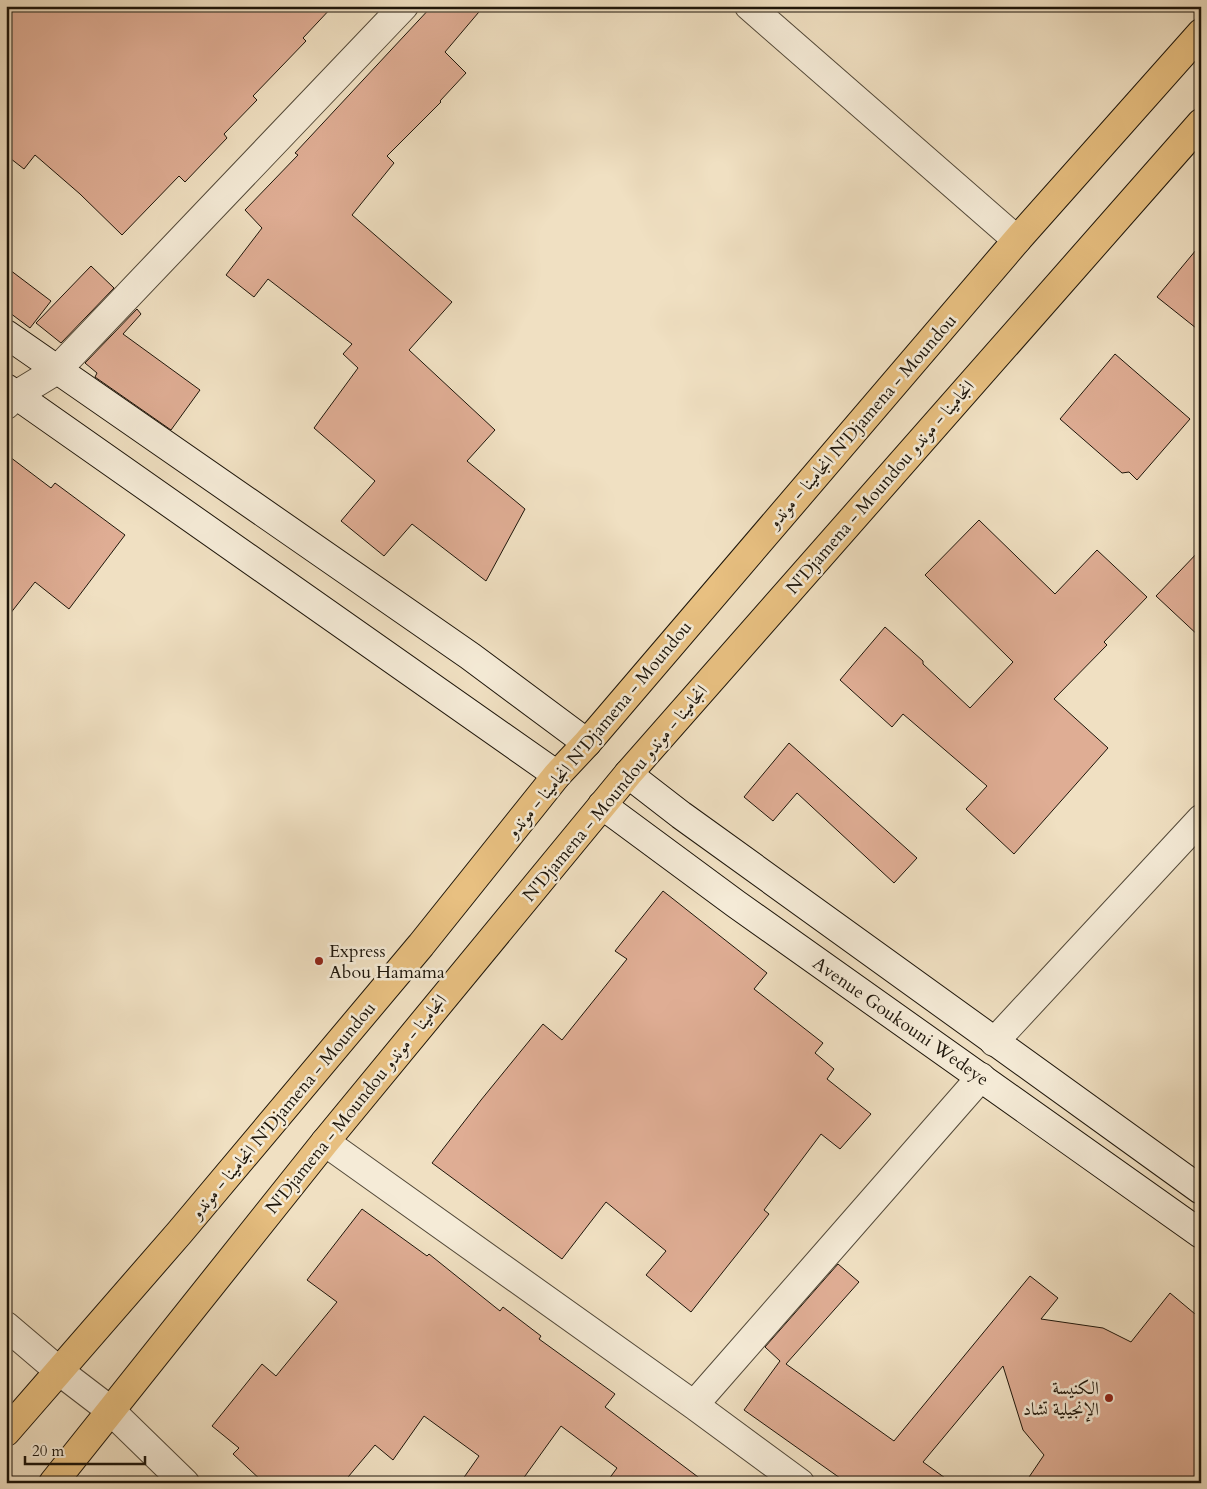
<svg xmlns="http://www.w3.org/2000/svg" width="1207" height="1489" viewBox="0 0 1207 1489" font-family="Cardo,Amiri,serif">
<rect width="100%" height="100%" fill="#f0e0c2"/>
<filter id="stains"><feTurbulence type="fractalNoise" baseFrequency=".004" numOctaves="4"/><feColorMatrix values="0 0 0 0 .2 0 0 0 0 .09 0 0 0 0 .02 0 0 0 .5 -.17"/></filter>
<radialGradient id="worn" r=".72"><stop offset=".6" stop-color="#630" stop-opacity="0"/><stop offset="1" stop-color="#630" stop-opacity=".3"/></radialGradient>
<path fill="#dfad94" stroke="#1d150a" d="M6,6h327l-30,32 3,3 -53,55 4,4 -33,34 3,4 -42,44 -6,-6 -57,59 -42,-41 -45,-39 -11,14 -18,-14z
M432,6h52l-39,46 21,21 -26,28 1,1 -54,54 7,7 -42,52 100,87 -43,48 86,80 -28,31 58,48 -39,72 -74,-57 -28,32 -43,-35 34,-40 -61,-53 44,-60 -15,-14 9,-10 -84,-65 -14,18 -28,-22 36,-47 -17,-18 53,-55 -3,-2z
M1201,244v88l-44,-35z
M91,266l23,22 -53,55 -25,-20z
M6,267l45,34 -21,27 -24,-18z
M137,309l4,5 -18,20 77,56 -29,40 -76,-53 2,-4 -12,-10z
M1115,354l75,65 -53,61 -8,-8 -7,1 -62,-54z
M6,454l45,34 4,-5 70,52 -56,74 -34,-27 -29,37z
M979,520l76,74 42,-44 50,47 -43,45 3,3 -53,54 54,49 -94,106 -48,-45 21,-23 -84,-72 -11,13 -52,-47 45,-53 38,34v3l47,44 43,-46 -88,-87z
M1201,549v89l-45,-42z
M789,743l128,115 -23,25 -97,-90 -24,28 -29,-24z
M663,891l104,82 -13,16 69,54 -8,10 19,16 -7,10 44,35 -31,35 -19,-15 -57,76 5,4 -78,98 -45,-37 20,-24 -60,-49 -44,57 -130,-96 49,-63 62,-76 19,16 65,-81 -12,-8z
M362,1209l65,47 2,-2 71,57 3,-4 38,29 -2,3 76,55 -10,13 101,76h-100l11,-15 -56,-42 -41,57h-60l19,-27 -55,-40 -31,44 -18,-15 -32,38h-79l-31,-29 6,-6 -27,-22 50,-62 14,12 61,-74 -30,-22z
M838,1264l21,18 -73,82 108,77 136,-165 28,22 -17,21 62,9 28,14 39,-49 31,26v164h-176l19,-28 -21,-25 -20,-64 -80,96 29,21h-105l-103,-73 36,-49 -15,-14z"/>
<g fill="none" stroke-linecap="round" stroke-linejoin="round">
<defs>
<path id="street" d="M749,6l268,234
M6,405l10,-10 41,-25 347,-364
M994,1042l207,-223
M325,1142l369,263 106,78
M6,1326l53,45 51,39 75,73
M694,1405l287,-328"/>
<path id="secondary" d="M6,334l464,322 117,87
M6,388l551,387
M628,774l53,41 520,375
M602,805l134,99 465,330"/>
<path id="primary" d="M6,1432l174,-200 241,-287 136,-170 30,-32 430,-503 184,-207
M53,1483l272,-341 303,-368 573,-651"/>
</defs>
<use href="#street" stroke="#524838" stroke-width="30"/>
<use href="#secondary" stroke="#1d150a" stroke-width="30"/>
<use href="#primary" stroke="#1d150a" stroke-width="30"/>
<use href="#street" stroke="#f5ebd7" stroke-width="28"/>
<use href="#secondary" stroke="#f5ebd7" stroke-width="28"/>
<use href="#primary" stroke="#e8c081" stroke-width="28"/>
</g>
<g fill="#8f2418" stroke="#f5ebd7" stroke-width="2">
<circle cx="319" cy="961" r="5"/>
<circle cx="1109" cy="1398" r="5"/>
</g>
<g text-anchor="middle" stroke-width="5" stroke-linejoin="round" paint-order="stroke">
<g font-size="18" fill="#1d150a" stroke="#f5ebd7">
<text transform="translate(862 421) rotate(-49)" y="6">انجامينا - موندو N'Djamena - Moundou</text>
<text transform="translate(880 487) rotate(-49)" y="6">N'Djamena - Moundou انجامينا - موندو</text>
<text transform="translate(599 729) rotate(-50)" y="6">انجامينا - موندو N'Djamena - Moundou</text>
<text transform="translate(615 793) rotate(-50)" y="6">N'Djamena - Moundou انجامينا - موندو</text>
<text transform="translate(901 1021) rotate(35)" y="6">Avenue Goukouni Wedeye</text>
<text transform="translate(356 1104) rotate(-51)" y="6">N'Djamena - Moundou انجامينا - موندو</text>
<text transform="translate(283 1110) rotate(-50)" y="6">انجامينا - موندو N'Djamena - Moundou</text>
</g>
<g font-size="18" fill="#1d150a" stroke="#f5ebd7" text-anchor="start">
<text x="329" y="957">Express<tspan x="329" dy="21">Abou Hamama</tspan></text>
<text x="1099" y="1394" text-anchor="end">الكنيسة<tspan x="1099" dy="21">الإنجيلية تشاد</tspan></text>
</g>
</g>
<rect width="1207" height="1489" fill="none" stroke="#f0e0c2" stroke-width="25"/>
<rect x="8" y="8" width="1192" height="1474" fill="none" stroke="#1d150a" stroke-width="2.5"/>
<rect x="12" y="12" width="1182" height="1464" fill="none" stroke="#1d150a"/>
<path d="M25 1456v8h120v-8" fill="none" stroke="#1d150a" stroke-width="2.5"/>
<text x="32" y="1456" font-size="15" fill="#1d150a" stroke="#f5ebd7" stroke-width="4" paint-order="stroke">20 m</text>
<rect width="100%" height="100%" filter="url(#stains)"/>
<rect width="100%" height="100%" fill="url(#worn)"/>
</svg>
